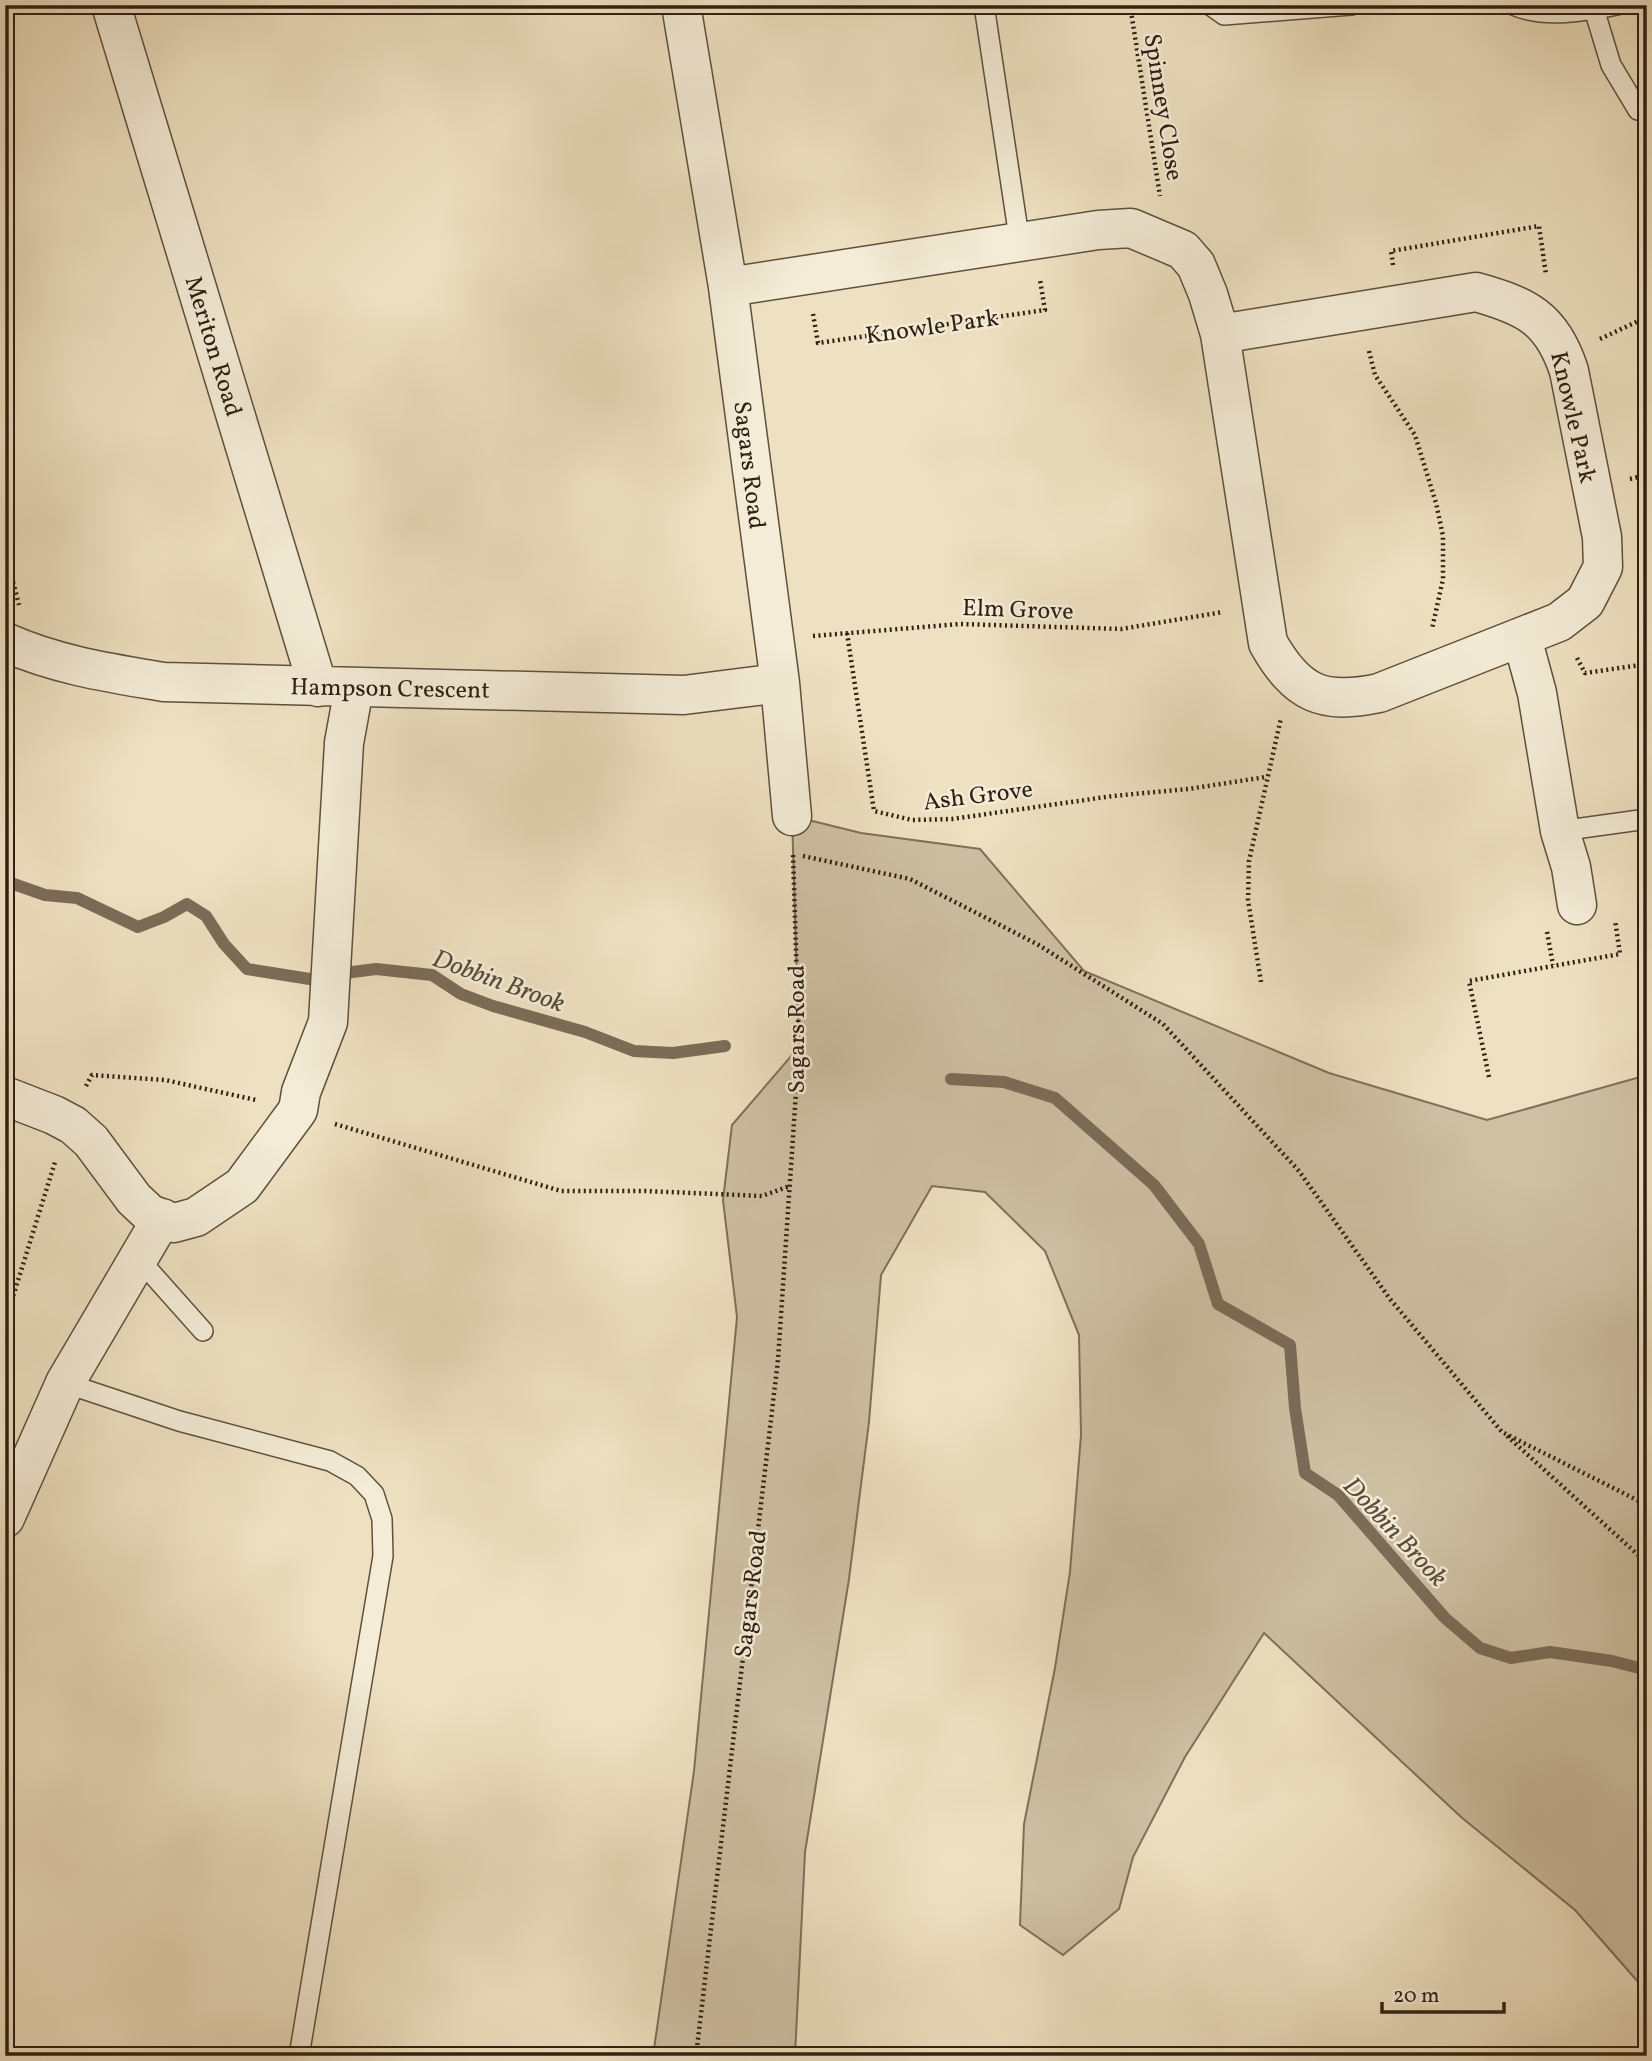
<svg xmlns="http://www.w3.org/2000/svg" width="1652" height="2061" viewBox="0 0 1652 2061" font-family="Vollkorn,serif">
<rect width="100%" height="100%" fill="#eee1c1"/>
<filter id="stains"><feTurbulence type="fractalNoise" baseFrequency=".00286" numOctaves="4"/><feColorMatrix values="0 0 0 0 .2 0 0 0 0 .09 0 0 0 0 .02 0 0 0 .5 -.17"/></filter>
<radialGradient id="worn" r=".72"><stop offset=".6" stop-color="#630" stop-opacity="0"/><stop offset="1" stop-color="#630" stop-opacity=".3"/></radialGradient>
<path fill="#cec0a3" stroke="#7e705b" stroke-width="2" d="M792,816l69,17 119,16 104,122 245,102 158,47 160,-45v917l-72,-82 -114,-93 -197,-184 -79,124 -52,100 -14,52 -56,46 -43,-30 4,-101 31,-156 15,-96 11,-137 -2,-100 -34,-84 -60,-59 -53,-6 -51,89 -12,147 -20,157 -44,273 -10,204h-142l41,-285 43,-454 -14,-117 9,-75 67,-78z"/>
<g fill="none" stroke-linecap="round" stroke-linejoin="round">
<path stroke="#7b6c58" stroke-width="12" d="M5,881l40,14 32,3 61,29 26,-10 23,-13 19,12 18,28 23,25 69,11 21,-6 39,-5 56,6 29,19 32,12 92,26 49,19 39,2 52,-7
M951,1079l53,3 51,16 99,87 45,59 19,60 72,41 5,63 10,65 33,22 107,123 35,30 31,10 39,-6 62,9 35,9"/>
<defs>
<path id="service" d="M984,5l36,239
M1210,5l14,10 127,-10
M1513,5c32,14 70,6 104,0
M1594,9l17,56 27,45 9,2
M1560,831l87,-12
M138,1258l65,73
M65,1383l114,38 151,40 27,15 17,18 8,25 1,37 -84,500"/>
<path id="minor" d="M111,5l207,682
M681,5l47,282 52,396 12,133
M728,287l370,-57 33,-2 52,22 13,15 12,29 12,40 256,-42c50,14 76,26 93,79l33,166 1,30 -18,35 -26,20 -180,71c-57,12 -82,1 -111,-50l-48,-309
M1522,638l15,55 23,138 11,36 6,38
M5,642c51,23 105,31 159,40l520,13 96,-12
M5,1096l49,19 19,10 18,16 43,58 16,15 24,9 22,-6 46,-31 56,-76 3,-18 27,-70 16,-279 10,-55
M5,1518l60,-135 97,-165"/>
</defs>
<use href="#service" stroke="#5f503e" stroke-width="22"/>
<use href="#minor" stroke="#5f503e" stroke-width="41"/>
<path stroke="#2f2013" stroke-width="4.5" stroke-dasharray="2 3.5" stroke-linecap="butt" d="M1130,5l30,191
M1393,265l-2,-14 148,-25 7,49
M813,314l5,29 227,-33 -5,-30
M1600,339l47,-22
M1369,351l6,24 40,60 21,68 7,33v43l-11,50
M1630,479l17,-4
M5,550l14,55
M847,633l27,178 38,9 40,-1 161,-23 75,-7 78,-12
M813,636l147,-12 161,5 102,-17
M1577,658l8,15 62,-9
M803,856l107,23 127,65 126,80 136,147 91,128 112,133 145,73
M1547,932l6,33
M1261,982l-13,-82 1,-39 32,-143
M1489,1077l-20,-96 151,-27 -5,-34
M86,1086l6,-11 73,5 91,20
M335,1124l226,67h85l116,5 28,-10
M5,1322l50,-160
M1507,1436l140,127
M696,2056l82,-696 21,-313 -6,-192"/>
<use href="#service" stroke="#f4ecd7" stroke-width="19"/>
<use href="#minor" stroke="#f4ecd7" stroke-width="38"/>
</g>
<g text-anchor="middle" stroke-width="5" stroke-linejoin="round" paint-order="stroke">
<g font-size="24" fill="#2f2013" stroke="#f4ecd7">
<text transform="translate(1164 107) rotate(81)" y="8">Spinney Close</text>
<text transform="translate(932 326) rotate(-8)" y="8">Knowle Park</text>
<text transform="translate(214 346) rotate(73)" y="8">Meriton Road</text>
<text transform="translate(1574 417) rotate(77)" y="8">Knowle Park</text>
<text transform="translate(750 465) rotate(83)" y="8">Sagars Road</text>
<text transform="translate(1018 609) rotate(2)" y="8">Elm Grove</text>
<text transform="translate(390 688) rotate(1)" y="8">Hampson Crescent</text>
<text transform="translate(978 795) rotate(-7)" y="8">Ash Grove</text>
<text transform="translate(796 1029) rotate(-90)" y="8">Sagars Road</text>
<text transform="translate(750 1594) rotate(-83)" y="8">Sagars Road</text>
</g>
<g font-size="26" font-style="italic" fill="#5b4c3b" stroke="#f4ecd7">
<text transform="translate(499 980) rotate(20)" y="9">Dobbin Brook</text>
<text transform="translate(1396 1531) rotate(47)" y="9">Dobbin Brook</text>
</g>
</g>
<rect width="1652" height="2061" fill="none" stroke="#eee1c1" stroke-width="28"/>
<rect x="7" y="7" width="1638" height="2047" fill="none" stroke="#2f2013" stroke-width="3.5"/>
<rect x="14" y="14" width="1624" height="2033" fill="none" stroke="#2f2013" stroke-width="2"/>
<path d="M1382 2002v10h122v-10" fill="none" stroke="#2f2013" stroke-width="3.5"/>
<text x="1393" y="2002" font-size="21" fill="#2f2013" stroke="#f4ecd7" stroke-width="5" paint-order="stroke">20 m</text>
<rect width="100%" height="100%" filter="url(#stains)"/>
<rect width="100%" height="100%" fill="url(#worn)"/>
</svg>
